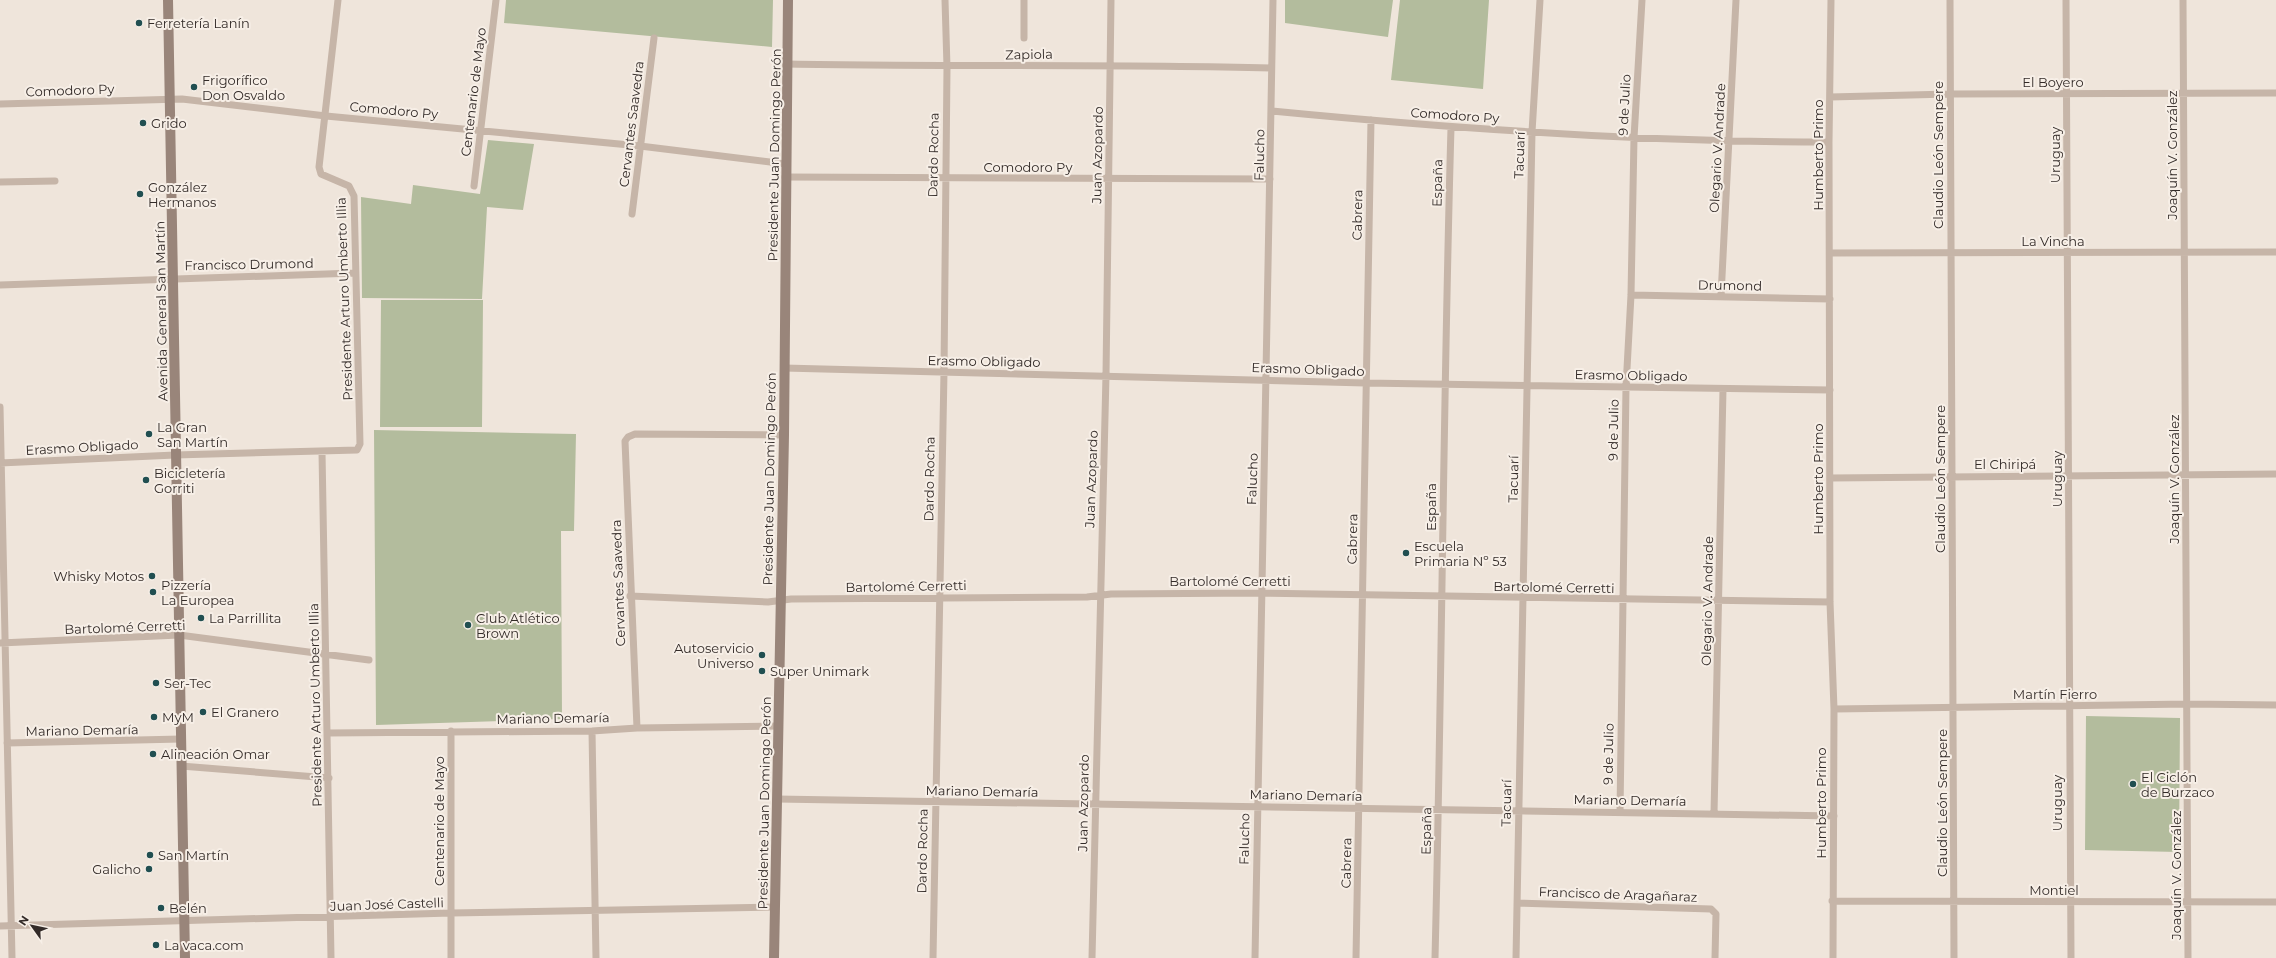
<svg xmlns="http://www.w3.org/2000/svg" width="2276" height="958" viewBox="0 0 2276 958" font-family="Montserrat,sans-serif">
<rect width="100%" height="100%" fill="#efe5db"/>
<path fill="#b3bc9d" d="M506,0h267l-1,47 -268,-24z
M1285,0h108l-5,37 -103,-14z
M1400,0h89l-6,89 -92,-9z
M488,140l46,4 -11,66 -36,-3 -5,92 -120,-1 -1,-101 50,7 2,-19 67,9z
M381,300h102l-1,127h-102z
M374,430l202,4 -2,97h-13l1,188 -186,6z
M2086,716l94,2 -1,134 -94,-2z"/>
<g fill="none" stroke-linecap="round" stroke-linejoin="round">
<path stroke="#c6b5a8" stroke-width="7" d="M1024,0v38
M1831,0l-2,142 1,460 4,107 -1,249
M1950,0l4,958
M2066,0l5,958
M2183,0l5,958
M788,64c161,3 322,0 483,4
M1830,97l120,-3 326,-1
M0,104l182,-5 144,17 314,30 146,18
M1272,111c185,18 370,31 557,31
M785,177l485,2
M0,182l55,-1
M474,186l22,-186
M632,214l22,-176
M1830,253l446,-1
M0,285l355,-12
M1631,295l199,4
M1721,296l15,-296
M784,368l581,15 465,7
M0,407l12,551
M322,452l9,506
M0,463l175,-8 182,-5 3,-6 -6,-248 -5,-10 -28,-12 -2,-7 19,-167
M1830,478l446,-4
M630,596l138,6 23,-3 296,-2 24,-3 150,-1 569,9
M0,643l179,-8 190,25
M1834,709l354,-5 88,1
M637,728l-12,-287 3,-4 7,-3 149,1
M451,731v227
M592,731l4,227
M328,733l264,-2 45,-3 141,-2
M7,743l174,-4
M181,766l148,12
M777,799l1057,17
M1620,812l6,-425 5,-92 3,-157 8,-138
M1714,814l9,-425
M1832,901l444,1
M1517,903l194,6 5,5 -1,44
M0,926l451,-13 324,-6
M933,958l11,-586 3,-305 -2,-67
M1092,958l14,-583 5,-375
M1255,958l18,-958
M1356,958l15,-838
M1435,958c7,-277 8,-554 16,-830
M1516,958l16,-826 8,-132"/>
<path stroke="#99857a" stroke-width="10" d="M168,0l17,958
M774,958l10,-523 4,-435"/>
</g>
<g fill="#214f51" stroke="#f7efe7" stroke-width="1.5">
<circle cx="139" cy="23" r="4"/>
<circle cx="194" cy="87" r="4"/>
<circle cx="143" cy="123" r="4"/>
<circle cx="140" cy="194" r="4"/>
<circle cx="149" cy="434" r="4"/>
<circle cx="146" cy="480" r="4"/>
<circle cx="1406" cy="553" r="4"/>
<circle cx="152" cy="576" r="4"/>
<circle cx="153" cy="592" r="4"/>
<circle cx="201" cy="618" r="4"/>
<circle cx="468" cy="625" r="4"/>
<circle cx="762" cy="655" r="4"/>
<circle cx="762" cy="671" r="4"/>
<circle cx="156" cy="683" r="4"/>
<circle cx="203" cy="712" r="4"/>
<circle cx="154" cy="717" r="4"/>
<circle cx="153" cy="754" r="4"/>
<circle cx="2133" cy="784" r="4"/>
<circle cx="150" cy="855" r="4"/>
<circle cx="149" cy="869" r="4"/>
<circle cx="161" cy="908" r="4"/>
<circle cx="156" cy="945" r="4"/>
</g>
<g text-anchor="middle" stroke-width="4" stroke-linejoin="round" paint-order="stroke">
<g font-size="13" fill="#332b28" stroke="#f7efe7" text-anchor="start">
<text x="147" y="28">Ferretería Lanín</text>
<text x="202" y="85">Frigorífico<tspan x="202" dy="15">Don Osvaldo</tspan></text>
<text x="151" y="128">Grido</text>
<text x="148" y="192">González<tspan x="148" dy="15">Hermanos</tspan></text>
<text x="157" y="432">La Gran<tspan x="157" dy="15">San Martín</tspan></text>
<text x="154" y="478">Bicicletería<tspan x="154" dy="15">Gorriti</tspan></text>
<text x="1414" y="551">Escuela<tspan x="1414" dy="15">Primaria Nº 53</tspan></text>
<text x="144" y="581" text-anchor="end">Whisky Motos</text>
<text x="161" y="590">Pizzería<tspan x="161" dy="15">La Europea</tspan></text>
<text x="209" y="623">La Parrillita</text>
<text x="476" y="623">Club Atlético<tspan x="476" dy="15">Brown</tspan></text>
<text x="754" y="653" text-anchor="end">Autoservicio<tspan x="754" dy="15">Universo</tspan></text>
<text x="770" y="676">Super Unimark</text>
<text x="164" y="688">Ser-Tec</text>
<text x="211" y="717">El Granero</text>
<text x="162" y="722">MyM</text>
<text x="161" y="759">Alineación Omar</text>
<text x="2141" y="782">El Ciclón<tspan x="2141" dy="15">de Burzaco</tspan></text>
<text x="158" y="860">San Martín</text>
<text x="141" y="874" text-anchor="end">Galicho</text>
<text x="169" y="913">Belén</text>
<text x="164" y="950">La vaca.com</text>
</g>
<g font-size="13" fill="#332b28" stroke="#f7efe7">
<text transform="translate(1029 54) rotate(-1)" y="5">Zapiola</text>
<text x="2053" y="87">El Boyero</text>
<text transform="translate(70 90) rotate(-2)" y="5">Comodoro Py</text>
<text transform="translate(473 92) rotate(-83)" y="5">Centenario de Mayo</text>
<text transform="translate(1624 105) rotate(-87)" y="5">9 de Julio</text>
<text transform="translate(394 110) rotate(5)" y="5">Comodoro Py</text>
<text transform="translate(1455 115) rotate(4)" y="5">Comodoro Py</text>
<text transform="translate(631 124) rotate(-83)" y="5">Cervantes Saavedra</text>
<text transform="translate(1717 148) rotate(-87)" y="5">Olegario V. Andrade</text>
<text transform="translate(774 155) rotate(-89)" y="5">Presidente Juan Domingo Perón</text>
<text transform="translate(933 155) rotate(-89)" y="5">Dardo Rocha</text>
<text transform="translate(1097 155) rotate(-89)" y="5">Juan Azopardo</text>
<text transform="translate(1259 155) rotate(-89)" y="5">Falucho</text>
<text transform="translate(1519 155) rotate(-88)" y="5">Tacuarí</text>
<text transform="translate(1818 155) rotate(-90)" y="5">Humberto Primo</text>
<text transform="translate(1938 155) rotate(-90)" y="5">Claudio León Sempere</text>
<text transform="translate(2055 155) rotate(-90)" y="5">Uruguay</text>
<text transform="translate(2172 155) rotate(-90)" y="5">Joaquín V. González</text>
<text x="1028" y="172">Comodoro Py</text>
<text transform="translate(1437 183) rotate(-89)" y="5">España</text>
<text transform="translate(1357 215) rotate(-89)" y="5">Cabrera</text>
<text x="2053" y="246">La Vincha</text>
<text transform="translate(249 264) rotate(-1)" y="5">Francisco Drumond</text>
<text transform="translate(1730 285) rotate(1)" y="5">Drumond</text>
<text transform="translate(344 299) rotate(-92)" y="5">Presidente Arturo Umberto Illia</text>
<text transform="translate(161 311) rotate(-91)" y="5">Avenida General San Martín</text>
<text transform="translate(984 361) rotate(1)" y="5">Erasmo Obligado</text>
<text transform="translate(1308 369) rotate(2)" y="5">Erasmo Obligado</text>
<text transform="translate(1631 375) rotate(1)" y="5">Erasmo Obligado</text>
<text transform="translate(1613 430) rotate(-89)" y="5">9 de Julio</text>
<text transform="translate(82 447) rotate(-3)" y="5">Erasmo Obligado</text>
<text x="2005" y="469">El Chiripá</text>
<text transform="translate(769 479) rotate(-89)" y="5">Presidente Juan Domingo Perón</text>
<text transform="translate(929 479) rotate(-89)" y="5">Dardo Rocha</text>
<text transform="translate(1091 479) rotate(-88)" y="5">Juan Azopardo</text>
<text transform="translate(1252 479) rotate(-88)" y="5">Falucho</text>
<text transform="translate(1513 479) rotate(-89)" y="5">Tacuarí</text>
<text transform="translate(1818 479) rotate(-90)" y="5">Humberto Primo</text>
<text transform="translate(1940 479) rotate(-90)" y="5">Claudio León Sempere</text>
<text transform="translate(2057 479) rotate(-90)" y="5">Uruguay</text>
<text transform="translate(2174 479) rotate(-90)" y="5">Joaquín V. González</text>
<text transform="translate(1431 507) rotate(-90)" y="5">España</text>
<text transform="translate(1352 539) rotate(-89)" y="5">Cabrera</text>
<text x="1230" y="586">Bartolomé Cerretti</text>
<text transform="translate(618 583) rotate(-92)" y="5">Cervantes Saavedra</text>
<text transform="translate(906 586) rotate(-1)" y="5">Bartolomé Cerretti</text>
<text transform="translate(1554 587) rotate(1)" y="5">Bartolomé Cerretti</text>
<text transform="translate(1707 601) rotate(-89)" y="5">Olegario V. Andrade</text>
<text transform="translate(125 627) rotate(-2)" y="5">Bartolomé Cerretti</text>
<text x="2055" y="699">Martín Fierro</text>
<text transform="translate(315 705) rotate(-91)" y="5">Presidente Arturo Umberto Illia</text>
<text transform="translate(553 718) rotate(-1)" y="5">Mariano Demaría</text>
<text transform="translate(82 730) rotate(-1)" y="5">Mariano Demaría</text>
<text transform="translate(1608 754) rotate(-89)" y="5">9 de Julio</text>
<text transform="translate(982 791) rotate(1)" y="5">Mariano Demaría</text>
<text transform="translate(1306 795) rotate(1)" y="5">Mariano Demaría</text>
<text transform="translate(1630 800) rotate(1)" y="5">Mariano Demaría</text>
<text transform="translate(764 803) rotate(-89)" y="5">Presidente Juan Domingo Perón</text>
<text transform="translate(1083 803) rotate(-89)" y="5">Juan Azopardo</text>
<text transform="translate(1506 803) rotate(-89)" y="5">Tacuarí</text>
<text transform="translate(1821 803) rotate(-90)" y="5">Humberto Primo</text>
<text transform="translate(1942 803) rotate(-90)" y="5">Claudio León Sempere</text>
<text transform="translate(2057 803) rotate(-90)" y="5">Uruguay</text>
<text transform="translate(439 821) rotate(-90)" y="5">Centenario de Mayo</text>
<text transform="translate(1426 831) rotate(-89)" y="5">España</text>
<text transform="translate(1244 839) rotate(-89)" y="5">Falucho</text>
<text transform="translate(922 851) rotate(-89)" y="5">Dardo Rocha</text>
<text transform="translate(1346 863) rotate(-89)" y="5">Cabrera</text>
<text transform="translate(2176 875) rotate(-90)" y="5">Joaquín V. González</text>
<text x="2054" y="895">Montiel</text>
<text transform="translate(1618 894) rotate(2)" y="5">Francisco de Aragañaraz</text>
<text transform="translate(387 904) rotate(-2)" y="5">Juan José Castelli</text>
</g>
</g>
<g transform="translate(32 926) rotate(303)" stroke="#f7efe7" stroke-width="3" paint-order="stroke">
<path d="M0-3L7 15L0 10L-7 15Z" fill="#332b28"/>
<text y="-6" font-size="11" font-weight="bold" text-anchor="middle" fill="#332b28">N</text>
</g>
</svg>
